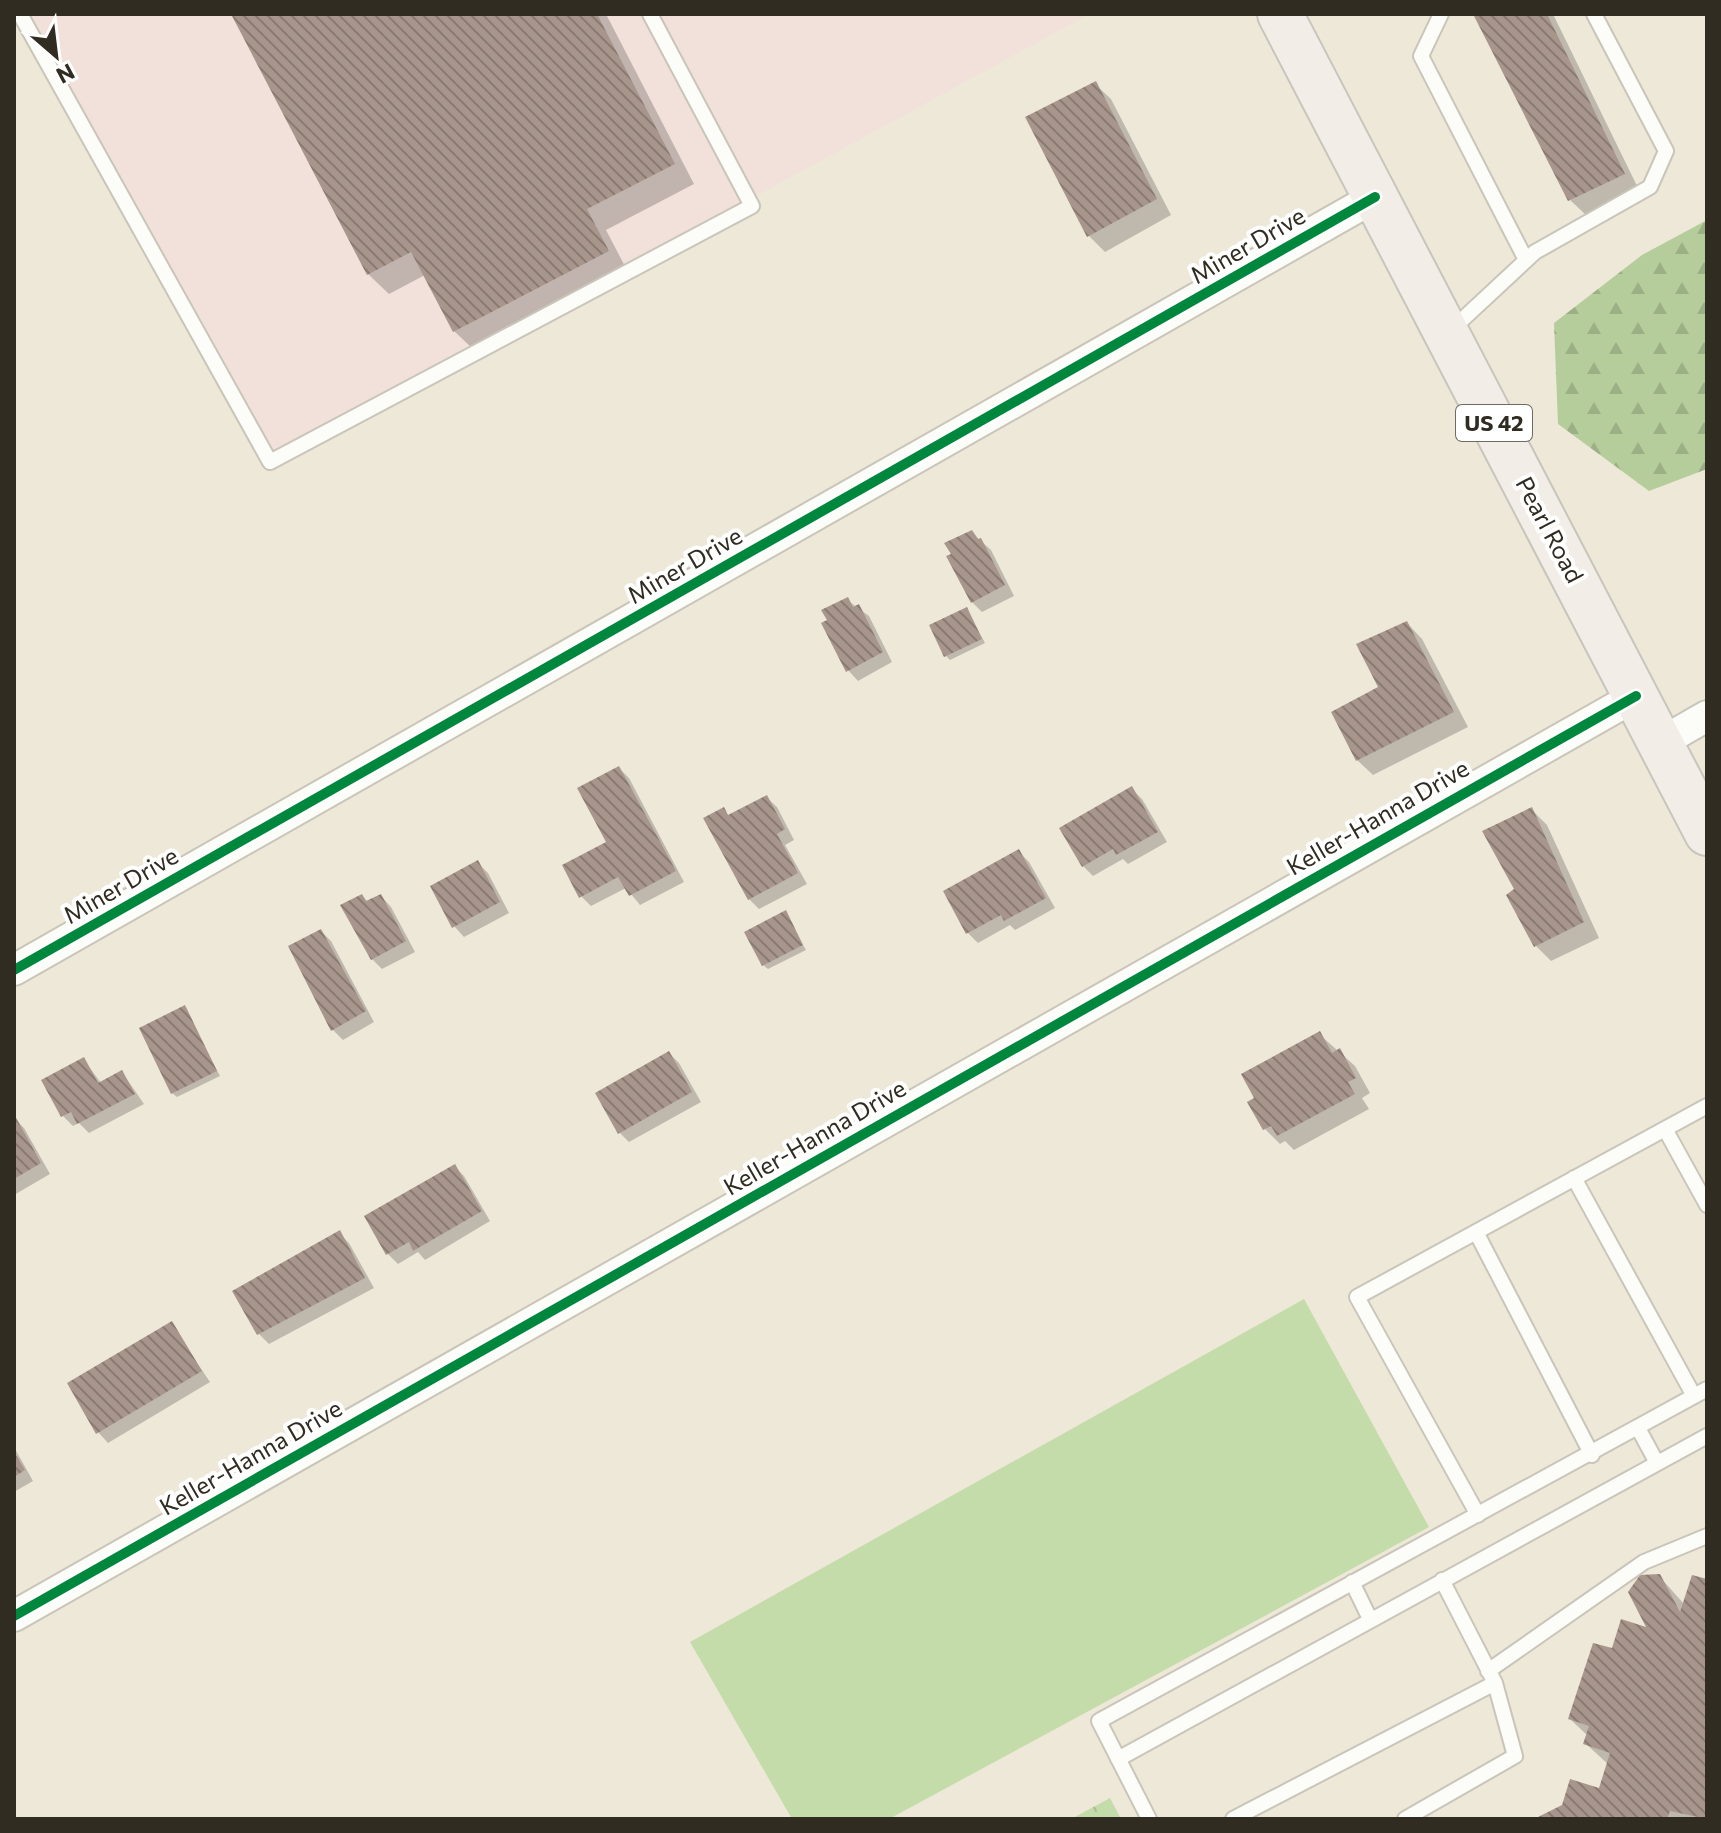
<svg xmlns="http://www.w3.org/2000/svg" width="1721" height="1833" viewBox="0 0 1721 1833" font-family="Commissioner,sans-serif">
<defs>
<pattern id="forest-firs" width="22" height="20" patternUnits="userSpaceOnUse" patternTransform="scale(2)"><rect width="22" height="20" fill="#b5cd9b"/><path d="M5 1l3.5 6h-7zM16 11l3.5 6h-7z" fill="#9cb085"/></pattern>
<pattern id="park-crowns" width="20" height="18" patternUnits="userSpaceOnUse" patternTransform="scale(2)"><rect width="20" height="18" fill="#c4dbaa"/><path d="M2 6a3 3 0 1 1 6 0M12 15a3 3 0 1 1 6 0" fill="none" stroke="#a9bc92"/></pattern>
<pattern id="building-back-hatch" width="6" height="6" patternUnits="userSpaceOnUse" patternTransform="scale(2)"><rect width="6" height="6" fill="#a8968c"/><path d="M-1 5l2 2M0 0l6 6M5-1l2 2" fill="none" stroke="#897b72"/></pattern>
</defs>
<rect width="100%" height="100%" fill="#eee8d8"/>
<path fill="#f2e1db" d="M18,14h1071l-819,448z"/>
<path fill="#c4dbaa" d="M1304,1299l125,228 -540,292h-97l-102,-177z"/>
<path fill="url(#forest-firs)" d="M1707,220v249l-58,22 -91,-67 -4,-101 88,-68z"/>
<path fill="url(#park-crowns)" d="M1110,1798l11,21h-50z"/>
<path fill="#0003" d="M233,14h373l88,170 -88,46 22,42 -153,79 -21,-20 -29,-56 -36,19 -21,-20z
M1477,14h76l86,176 -53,25 -16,-15z
M1095,84l16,15 60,116 -66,37 -16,-16 -62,-118z
M971,532l20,18 23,46 -32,16 -10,-10z
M847,600l22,16 23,46 -34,19 -10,-11z
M967,609l18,34 -35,17 -4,-4z
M1407,623l15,16 46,88 -95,48 -16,-15 23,-72z
M619,768l10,10 55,104 -44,23 -14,-17 -35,18 -10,-10 27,-53z
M1132,789l10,10 25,43 -39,22 -5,-5 -30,17 -10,-10 -21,-37z
M766,797l11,10 17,33 -9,5 22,39 -48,25 -10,-10 -26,-89 7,7z
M1532,810l15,15 52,113 -48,23 -16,-16 -19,-55z
M1019,852l10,10 26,46 -40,22 -5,-5 -32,18 -10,-10z
M478,863l10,10 21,40 -45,24 -10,-11z
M362,896l6,6 13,-6 10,11 24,45 -33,17 -10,-10z
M785,913l21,37 -38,19 -5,-4z
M321,931l10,10 43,81 -31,18 -10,-10z
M185,1008l35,68 -43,21 -5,-4z
M1319,1034l36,32 15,27 -8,5 7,11 -75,41 -9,-9 -5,3 -15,-15z
M669,1053l10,10 22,39 -72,40 -10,-10z
M84,1060l17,23 21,-11 22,32 -55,29 -10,-10 -6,3 -10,-10z
M14,1118l10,10 26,46 -36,21z
M454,1166l10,10 26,45 -65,39 -7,-8 -20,12 -10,-10 -21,-37z
M339,1233l10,10 25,45 -105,56 -10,-10 -25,-42z
M171,1324l39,58 -102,61 -10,-11z
M14,1447l19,34 -19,11z
M1659,1576l25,28 23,-23v238h-168l61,-28 9,-26 -23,-21 2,-8 -18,-17 43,-68 37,-20z"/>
<path fill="url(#building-back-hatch)" d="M231,14h366l78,150 -88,45 22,42 -156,81 -42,-80 -44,23z
M1473,14h74l78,160 -57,27z
M1096,81l61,118 -70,38 -62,-120z
M972,530l6,9 3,-1 24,47 -34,18 -25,-47 5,-2 -7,-11z
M848,597l5,10 6,-3 24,48 -37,20 -25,-49 6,-3 -6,-10z
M967,607l15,32 -38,18 -15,-32z
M1407,621l47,91 -98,49 -25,-49 47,-25 -22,-43z
M619,766l57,105 -47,25 -11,-19 -39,21 -17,-33 44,-23 -29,-54z
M1132,786l26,46 -42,23 -3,-6 -31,18 -23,-39z
M767,795l18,34 -8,5 21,39 -50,27 -45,-82 21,-11 4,8z
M1532,807l52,115 -50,25 -28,-52 8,-6 -32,-58z
M1019,849l27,49 -42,23 -3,-6 -35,19 -23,-43z
M478,860l22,42 -48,26 -22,-42z
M362,894l4,7 15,-7 25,47 -35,19 -31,-55z
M786,910l17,35 -41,21 -18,-34z
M321,929l45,82 -35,20 -43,-85z
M185,1005l32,66 -46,23 -32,-66z
M1320,1031l12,22 8,-5 16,30 -8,4 7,12 -78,42 -6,-10 -8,4 -16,-28 7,-4 -13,-24z
M669,1051l23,41 -74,42 -23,-41z
M84,1057l14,26 24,-13 13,24 -58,30 -6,-12 -10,5 -20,-37z
M14,1114l27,49 -27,16z
M455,1164l27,47 -69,40 -4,-9 -23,13 -22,-39z
M340,1230l25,48 -108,57 -25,-44z
M172,1321l30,50 -106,63 -29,-51z
M14,1452l11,18 -11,7z
M1660,1574l20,38 12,-37 15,4v240l-37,-8 -3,8h-133l28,-14 8,-26 29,9 11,-35 -27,-9 6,-18 -21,-7 25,-76 19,5 9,-29 25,8 -18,-35 12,-17z"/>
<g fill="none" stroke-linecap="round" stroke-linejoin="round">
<defs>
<path id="lane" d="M20,14l250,448 482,-256 -102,-192
M1441,14l-20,42 105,204
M1450,331l85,-79 115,-65 16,-36 -72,-137
M1665,1129l42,76
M1574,1178l120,218
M1476,1232l-119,65 121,218
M1638,1428l19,35
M1592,1455l-116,-223 231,-126
M1352,1582l18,37
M1488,1671l156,-109 63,-26
M1118,1759l589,-323
M1149,1819l-50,-98 608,-332
M1233,1819l262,-136 -53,-103
M1405,1819l110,-63 -20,-73"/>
<path id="street" d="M1660,743l47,-27
M14,970l1361,-773
M14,1616l1622,-920"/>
<path id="primary" d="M1280,14l427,819"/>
</defs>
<use href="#lane" stroke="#c9c5b9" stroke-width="18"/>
<use href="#street" stroke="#c9c5b9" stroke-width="34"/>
<use href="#primary" stroke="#c7c5bc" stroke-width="48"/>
<use href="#lane" stroke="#fcfcf9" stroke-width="14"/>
<use href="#street" stroke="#fcfcf9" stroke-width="30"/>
<use href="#primary" stroke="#f2ede6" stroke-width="44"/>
<defs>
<path id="cycleway" d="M14,970l1361,-773
M14,1616l1622,-920"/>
</defs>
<use href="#cycleway" stroke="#fff" stroke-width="15"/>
<use href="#cycleway" stroke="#00873e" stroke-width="10"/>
</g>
<g text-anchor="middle" stroke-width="8" stroke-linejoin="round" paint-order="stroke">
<rect fill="#fff" stroke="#6e6b64" stroke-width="2" x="1456" y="405" width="76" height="36" rx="6"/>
<g font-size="22" font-weight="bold" fill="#302c21">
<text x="1494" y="431">US 42</text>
</g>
<g font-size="24" fill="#302c21" stroke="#fff">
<text transform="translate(1248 246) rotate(-30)" y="8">Miner Drive</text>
<text transform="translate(1549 530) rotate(62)" y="8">Pearl Road</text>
<text transform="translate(685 566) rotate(-30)" y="8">Miner Drive</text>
<text transform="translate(1378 818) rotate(-30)" y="8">Keller-Hanna Drive</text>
<text transform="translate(121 886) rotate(-30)" y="8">Miner Drive</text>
<text transform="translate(815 1138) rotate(-30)" y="8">Keller-Hanna Drive</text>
<text transform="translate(251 1458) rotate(-30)" y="8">Keller-Hanna Drive</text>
</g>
</g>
<rect width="1721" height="1833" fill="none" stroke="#302c21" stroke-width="32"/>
<g transform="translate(56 56) rotate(152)" stroke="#ffffff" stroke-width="6" paint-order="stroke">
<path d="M0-6L14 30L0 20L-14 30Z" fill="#302c21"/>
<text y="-12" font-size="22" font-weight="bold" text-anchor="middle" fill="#302c21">N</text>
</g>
</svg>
